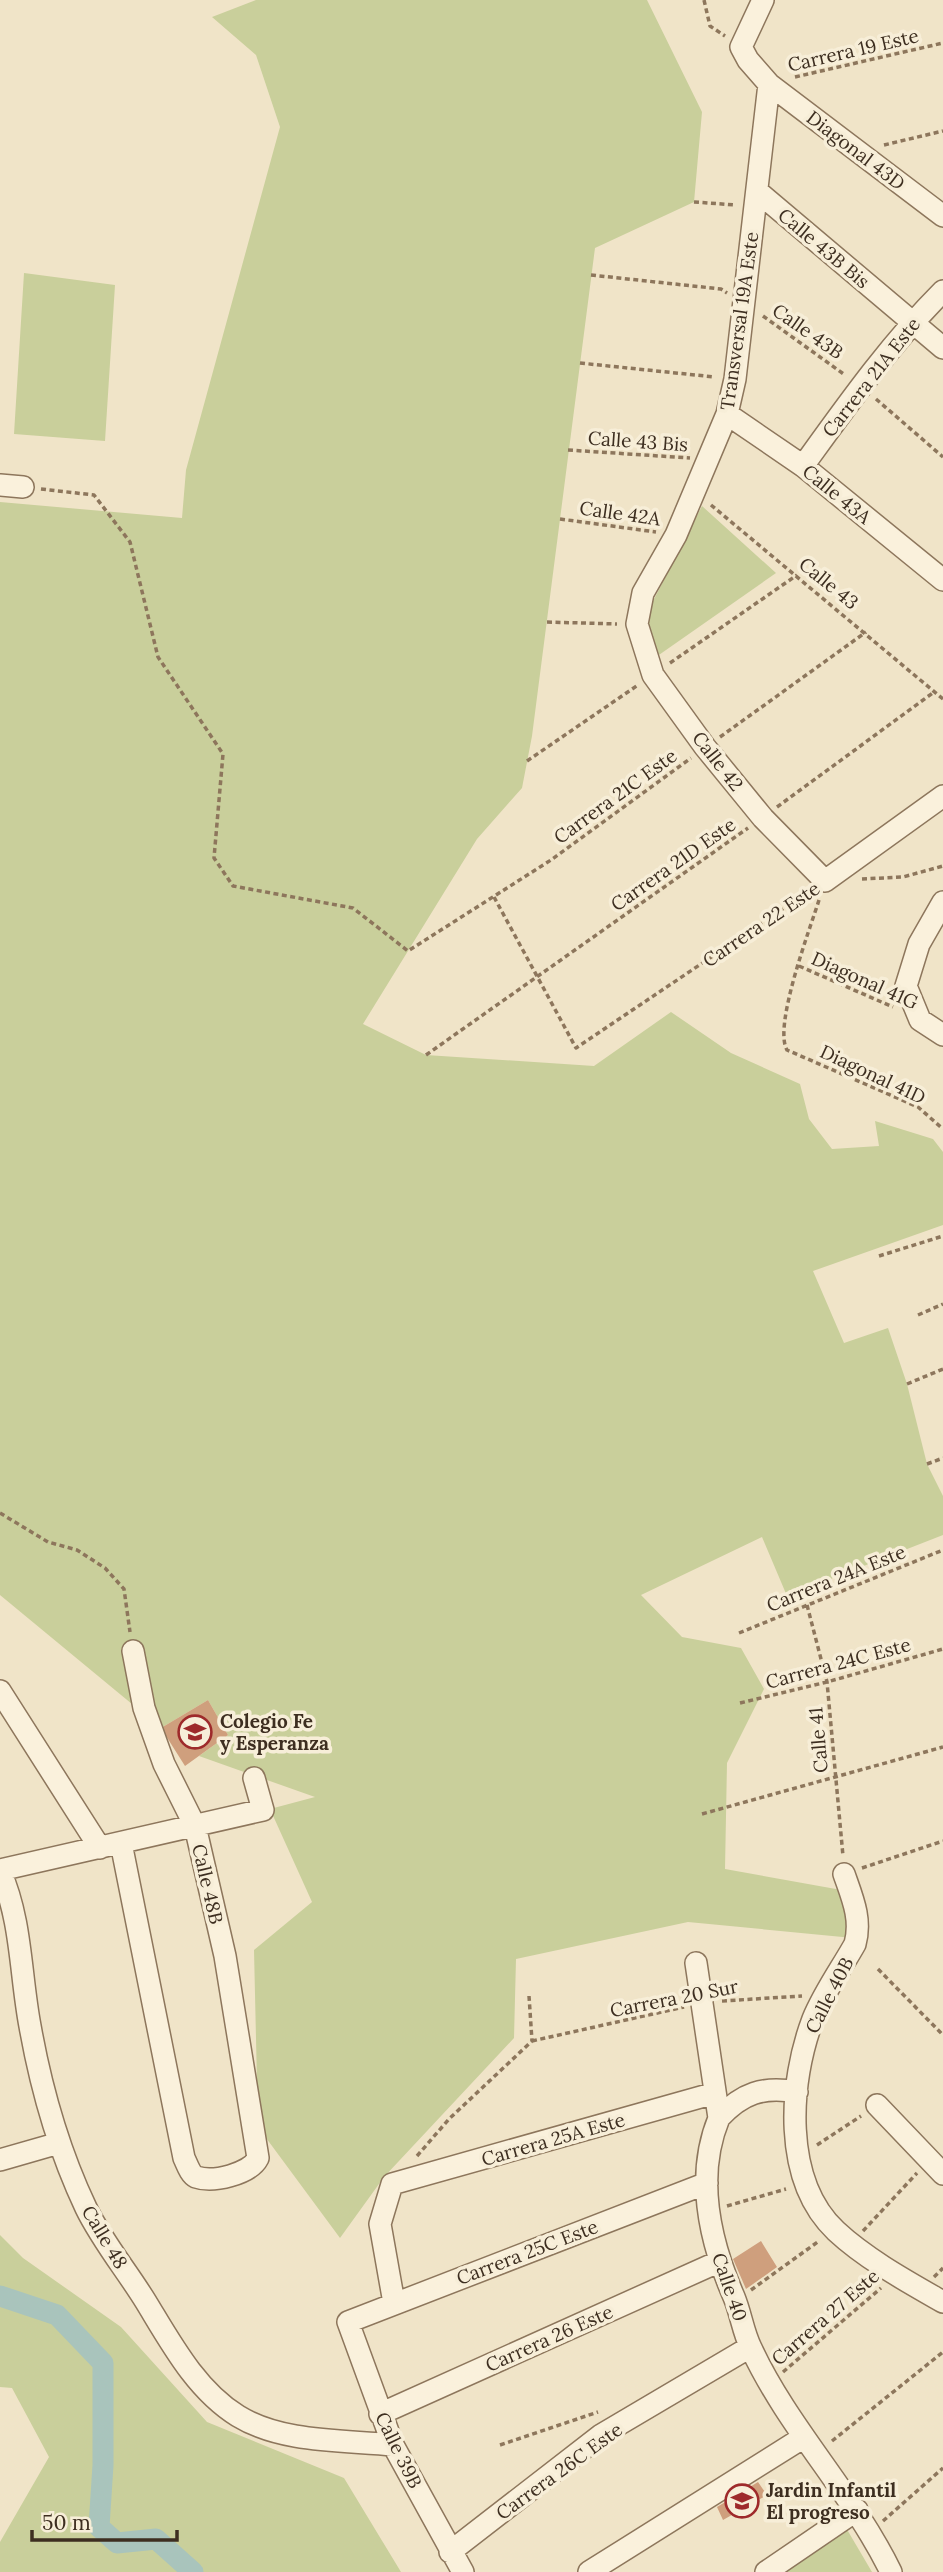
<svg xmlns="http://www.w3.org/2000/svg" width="943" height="2572" viewBox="0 0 943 2572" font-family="Lora,serif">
<rect width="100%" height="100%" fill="#f0e4c8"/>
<path fill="#c9cf9b" d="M256,0h391l55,112 -8,90 -99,46 -63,488 -10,52 -45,51 -114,185 63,31 168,11 77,-54 60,41 69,31 9,35 23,30 47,-3 -4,-25 58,18 10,13v73l-130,46 31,72 44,-15 19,56 20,80 16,32v39l-156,61 -25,-59 -121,58 41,42 59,11 23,41 -37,74 -2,106 122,22 6,47 -165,-16 -172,37 -2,79 -130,139 -44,61 -82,-111 -4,-177 58,-48 -42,-93 45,-12 -116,-41 29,-21 -20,-35 -47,28 -161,-133v-1093l182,16 4,-48 94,-343 -24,-72 -44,-38z
M24,273l91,12 -10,156 -91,-7z
M702,506l74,67 -120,84 -8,-25 3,-27z
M0,2235l23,23 98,69 86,95 137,56 57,94h-401v-30l49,-85 -37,-69 -12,-1z
M842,2521l30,51h-101z"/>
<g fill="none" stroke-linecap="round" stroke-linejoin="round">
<path stroke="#a9c4bc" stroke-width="21" d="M0,2296l57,19 46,48v102l-4,62 18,16 39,-4 37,33"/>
</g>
<path fill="#cf9f7d" d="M208,1700l20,35 -43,31 -24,-38z
M761,2241l16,26 -31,22 -13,-30z
M758,2482l9,13 -44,25 -6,-13z"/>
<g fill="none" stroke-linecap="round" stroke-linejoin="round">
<defs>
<path id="street" d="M763,0l-22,47 7,13 21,24 174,132
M769,84l-34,295 -8,35 -51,121 -33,58 -6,31 16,51 52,72 58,71 62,63 118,-85
M757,191l186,157
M727,414l76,52 140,114
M803,466c44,-61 87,-122 140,-175
M0,485l23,2
M943,902l-24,42 -13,42 14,34 23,15
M0,1691l100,157
M121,1843l63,315c3,6 6,16 12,19 17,6 54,-3 62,-19l-33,-202 -30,-130 -31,-62 -20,-56 -11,-57
M0,1870l263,-60 -9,-32
M0,1871c22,50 20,102 30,155 11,62 29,125 56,182 16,33 41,63 60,94 25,41 50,88 92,114 44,27 105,24 155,29
M844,1874c8,23 18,45 11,70 -14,25 -31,48 -42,75 -24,63 -31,161 23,212 30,28 72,51 107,71
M696,1963l23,155c-24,58 -9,124 15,179 7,17 9,35 17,51 37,80 101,144 140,224
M877,2105l66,69
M719,2118c23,-25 44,-32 78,-26
M0,2160l59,-17
M394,2303l-14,-79 12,-40 323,-91
M380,2414l338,-152
M450,2552l151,-117 149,-88
M463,2572l-70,-127 -45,-123 359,-139
M589,2572l215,-135
M766,2572l91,-62"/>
</defs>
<use href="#street" stroke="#8d765c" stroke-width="24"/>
<path stroke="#8d765c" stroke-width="3.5" stroke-dasharray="5 3.5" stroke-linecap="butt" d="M704,0l6,26 15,10
M795,77l148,-34
M884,145l59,-14
M694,202l41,3
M591,275l130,14 6,4
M763,316l82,59
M580,363l135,14
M876,399l67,58
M568,450l122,8
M41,489l53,6 36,47 28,115 65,97 -9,104 19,28 120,22 55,43 143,-91 140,-102
M711,505l232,194
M560,519l96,13
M547,622l70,2
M670,663l127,-88
M720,737l146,-105
M527,761l111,-76
M777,807l157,-115
M862,879l41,-2 40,-11
M494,897l82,151 232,-156
M819,900c-9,29 -46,126 -32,150l131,57 25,22
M799,966l94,41
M426,1055l322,-227
M879,1256l64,-20
M918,1315l25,-11
M907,1384l36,-15
M927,1464l16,-6
M0,1513l48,29 29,8 28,18 19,21 6,43
M807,1605l20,77 16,174
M739,1633l204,-83
M740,1703l87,-21 116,-33
M702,1814l241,-67
M862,1868l81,-27
M878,1969l65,66
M529,1996l3,45
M722,2001l80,-5
M532,2041l152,-34
M817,2145l44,-29
M417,2156l32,-37 83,-78
M727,2206l59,-17
M863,2231l54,-58
M934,2277l9,-9
M751,2290l68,-49
M783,2372l98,-84
M832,2441l111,-89
M500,2445l98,-33
M883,2521l60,-53"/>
<use href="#street" stroke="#faf1dc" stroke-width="21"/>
</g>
<defs>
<symbol id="school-ring" viewBox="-11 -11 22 22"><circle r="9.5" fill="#f7eed8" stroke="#9e2a2b" stroke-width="1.5"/><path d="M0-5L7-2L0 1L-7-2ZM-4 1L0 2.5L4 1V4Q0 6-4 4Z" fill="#9e2a2b"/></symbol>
</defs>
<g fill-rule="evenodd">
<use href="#school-ring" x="176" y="1713" width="38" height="38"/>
<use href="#school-ring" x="723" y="2482" width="38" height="38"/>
</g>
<g text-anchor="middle" stroke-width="7" stroke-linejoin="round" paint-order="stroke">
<g font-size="19" fill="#3d2e20" stroke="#f7eed8">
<text transform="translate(853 50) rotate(-13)" y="7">Carrera 19 Este</text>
<text transform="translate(856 150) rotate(37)" y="7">Diagonal 43D</text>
<text transform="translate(824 248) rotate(40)" y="7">Calle 43B Bis</text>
<text transform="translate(739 321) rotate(-82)" y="7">Transversal 19A Este</text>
<text transform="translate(808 331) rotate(35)" y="7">Calle 43B</text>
<text transform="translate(871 377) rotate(-52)" y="7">Carrera 21A Este</text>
<text transform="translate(638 441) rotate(4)" y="7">Calle 43 Bis</text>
<text transform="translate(837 494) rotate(39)" y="7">Calle 43A</text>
<text transform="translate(620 513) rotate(8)" y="7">Calle 42A</text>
<text transform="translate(829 583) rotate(39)" y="7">Calle 43</text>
<text transform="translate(718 761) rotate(52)" y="7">Calle 42</text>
<text transform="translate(615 796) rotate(-36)" y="7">Carrera 21C Este</text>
<text transform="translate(673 864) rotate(-35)" y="7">Carrera 21D Este</text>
<text transform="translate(761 924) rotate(-34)" y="7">Carrera 22 Este</text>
<text transform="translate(865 980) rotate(24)" y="7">Diagonal 41G</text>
<text transform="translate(873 1074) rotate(25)" y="7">Diagonal 41D</text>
<text transform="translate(836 1578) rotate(-22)" y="7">Carrera 24A Este</text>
<text transform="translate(838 1663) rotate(-15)" y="7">Carrera 24C Este</text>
<text transform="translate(818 1740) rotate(-95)" y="7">Calle 41</text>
<text transform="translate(208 1884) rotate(77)" y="7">Calle 48B</text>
<text transform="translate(829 1995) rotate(-63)" y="7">Calle 40B</text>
<text transform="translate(674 1998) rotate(-11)" y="7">Carrera 20 Sur</text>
<text transform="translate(553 2139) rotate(-16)" y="7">Carrera 25A Este</text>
<text transform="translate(105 2237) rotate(59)" y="7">Calle 48</text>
<text transform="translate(527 2252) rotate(-21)" y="7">Carrera 25C Este</text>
<text transform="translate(730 2287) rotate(71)" y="7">Calle 40</text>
<text transform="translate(825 2317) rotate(-41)" y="7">Carrera 27 Este</text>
<text transform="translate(549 2338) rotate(-24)" y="7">Carrera 26 Este</text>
<text transform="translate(399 2450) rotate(64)" y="7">Calle 39B</text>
<text transform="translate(559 2471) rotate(-36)" y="7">Carrera 26C Este</text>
</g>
<g font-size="19" font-weight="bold" fill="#3d2e20" stroke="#f7eed8" text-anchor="start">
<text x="220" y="1728">Colegio Fe<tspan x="220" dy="22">y Esperanza</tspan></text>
<text x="766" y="2497">Jardin Infantil<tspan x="766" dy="22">El progreso</tspan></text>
</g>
</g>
<path d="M32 2530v10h145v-10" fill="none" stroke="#3d2e20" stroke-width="3.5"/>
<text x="42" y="2530" font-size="21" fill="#3d2e20" stroke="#f7eed8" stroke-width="5" paint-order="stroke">50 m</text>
</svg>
